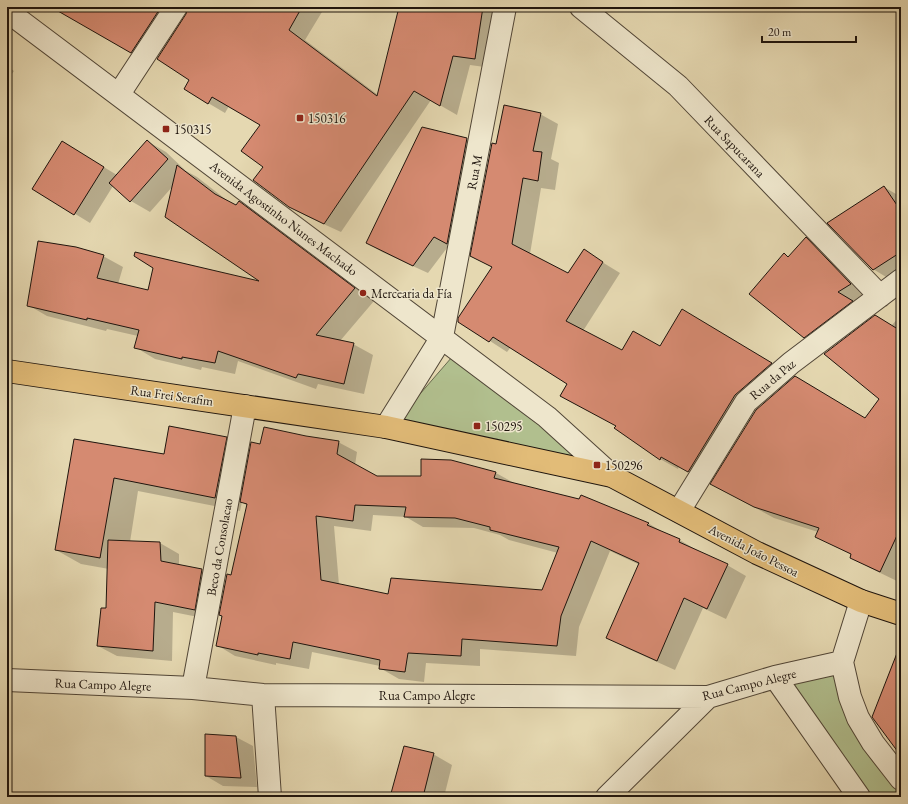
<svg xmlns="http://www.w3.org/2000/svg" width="908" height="804" viewBox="0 0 908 804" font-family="'EB Garamond',serif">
<rect width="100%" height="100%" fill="#e5d8b1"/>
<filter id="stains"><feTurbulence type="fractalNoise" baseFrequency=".005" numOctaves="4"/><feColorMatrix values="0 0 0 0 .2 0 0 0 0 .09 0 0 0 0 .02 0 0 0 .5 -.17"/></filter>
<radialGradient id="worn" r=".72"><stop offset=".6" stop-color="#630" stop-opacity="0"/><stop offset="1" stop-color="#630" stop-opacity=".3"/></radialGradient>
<path fill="#b1bf8e" stroke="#686a4e" d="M452,357l136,102 -194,-35z
M844,669l18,49 39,49v30h-34l-83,-121z"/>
<path fill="#0003" fill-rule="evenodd" d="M81,7h104l-37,55 -73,-42z
M189,7h136l-20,33 73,55 22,-88h109l-17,61 -22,-3 -13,50 -26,-15 -90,132 -35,-16 -17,-10 -25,-39 -2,-42 -33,-19 -4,7 -17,-10 -17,-23 -3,-66z
M7,66l7,5 -7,10z
M540,114l18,10 -7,35 8,4 -4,27 -14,-2 -11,66 38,21 16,-24 36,22 -37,58 39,21 38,-5 40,-27 89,54 -36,31 -47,77 -27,-16 -1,3 -18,-10 -43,-33 -49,-43 -57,-36 -4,5 -48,-31 34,-53 -22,-13 26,-109z
M422,128l45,11 15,8 -32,97 -22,29 -46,-21 -15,-9z
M147,141l19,11 20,19 11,6 36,28 3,1 3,-4 20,12 115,87 -34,40 13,3 20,11 -9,39 -46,-10 -2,5 -78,-28 -3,13 -33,-7 -1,3 -46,-11 -20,-12 3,-11 -31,-7 -1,2 -59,-15 -19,-11 75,-49 20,11 -5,17 31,8 115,-8 -91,-98 -23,26 -19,-11 -18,-15 -23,37 -57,-35 44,-37 40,24z
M884,187l17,10v77l-10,6 -18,-11z
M806,238l17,10 44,46 -46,53 -17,-10 -19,-82 4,2z
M901,315v263l-2,4 -29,-14 -19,-11 1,-2 -36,-19 2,-4 -44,-14 -63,-34 154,-65 15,-21 12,-73z
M306,437l32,5 19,10 -2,13 22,12h45l74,-4 18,10 134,40 18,11 14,6 18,11 29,14 19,11 -20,43 -23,-11 -28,62 -49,-22 -18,-11 32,-72 -30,-14 -31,76 -3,29 -96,-7v17l-54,-3 -2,19 -25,-3 -19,-11v-2l-68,-14 -3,17 -33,-6v2l-41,-9 -18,-11 31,-139 -6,-4 -2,9 -102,-20 -8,51 30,1 19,11v11l23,5 18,11 -7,39 -40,-8 -1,49 -55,-5 -19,-10 9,-36 2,-41 -28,-5 -25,-14 19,-110 89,16 62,-18 24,14 11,-7zM373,515l33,2 17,10 51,1 26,7 9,5 49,13 -16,38 -153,4 -50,-10 -5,-59 37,5z
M206,735l30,2 17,9 4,41 -34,-1 -17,-10z
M433,754l19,11 -8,32h-53z"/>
<path fill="#d58a71" stroke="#1e140d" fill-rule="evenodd" d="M51,7h110l-30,46z
M188,7h114l-13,23 88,66 22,-89h84l-8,52 -22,-3 -13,50 -26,-15 -90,133 -35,-17 -36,-27 10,-13 -22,-16 19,-26 -48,-28 -4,7 -24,-15 5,-9 -32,-21 29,-45z
M504,105l37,8 -8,38 9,1 -4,29 -15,-3 -11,66 56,29 16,-24 19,13 -37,59 56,29 11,-19 27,15 22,-37 90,54 -37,32 -47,77 -27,-15 -1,3 -46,-32 2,-2 -56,-30 7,-12 -74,-47 -4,5 -31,-20v-4l34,-51 -22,-11 22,-113 4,1z
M422,127l45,11 -20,106 -13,-7 -21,29 -47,-23z
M147,140l21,19 -38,43 -21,-19z
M62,141l42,26 -30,48 -42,-26z
M177,165l38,29 21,11 3,-4 116,87 -39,47 38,8 -10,41 -46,-10 -2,4 -78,-27 -3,12 -33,-6v2l-48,-11 5,-18 -52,-12v2l-60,-14 11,-65 38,6 28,8 -7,23 51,12 5,-22 -19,-12 1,-4 124,29 -94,-64z
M884,186l17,25v41l-28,18 -46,-47z
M806,237l45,47 -13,8 15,9 -49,37 -55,-44 35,-41 4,4z
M875,315l26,16v196l-21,45 -30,-14 1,-4 -36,-17 4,-9 -65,-21 -44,-23 46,-74 39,-34 70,42 14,-19 -55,-45z
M169,426l58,11 -12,61 -101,-20 -14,80 -45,-8 19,-111 90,15z
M264,427l42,9 33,5 -2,13 40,22h44v-17l30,1 45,12 -2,6 85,21 2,-4 68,28 -2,2 33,14 -1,3 49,22 -21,45 -23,-11 -27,63 -51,-23 33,-75 -48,-22 -30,75 -4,30 -95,-7 -1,17 -53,-3 -3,19 -26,-3 1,-9 -87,-18 -3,17 -32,-6v2l-42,-9 6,-30 -3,-1 8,-41 4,1 16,-71 -7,-2 11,-60 9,2zM355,505l51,2 -2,10 51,1 35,9v3l69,17 -17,43 -151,-12 -3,16 -67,-14 -5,-64 37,5z
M108,540l52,2 1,19 41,8 -7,41 -40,-8 -2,49 -56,-5 4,-38h5z
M899,648h2v108l-29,-39z
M205,734l31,2 5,42 -36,-2z
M404,746l30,7 -11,44h-33z"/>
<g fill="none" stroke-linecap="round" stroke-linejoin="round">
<defs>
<path id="minor" d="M581,7l97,79 202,210
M7,11l540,406 65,59
M119,94l57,-87
M386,427l56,-90 63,-330
M679,511l67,-109 45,-39 110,-83
M861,601l-19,61 8,35 8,21 15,25 28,36
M775,677l84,120
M7,680l186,8 70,7 445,2 67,-20 67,-15
M193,688l52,-282
M263,695l7,102
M607,797l101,-100"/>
<path id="major" d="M7,371l379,56 226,49 145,77 104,48 40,13"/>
</defs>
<use href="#minor" stroke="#504536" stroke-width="24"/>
<use href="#major" stroke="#1e140d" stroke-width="24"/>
<use href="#minor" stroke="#eee6cc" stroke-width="22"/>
<use href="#major" stroke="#e2bc78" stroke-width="22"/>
</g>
<g fill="#8f2418" stroke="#eee6cc" stroke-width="1.5">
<rect x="296" y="114" width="8" height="8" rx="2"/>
<rect x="162" y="125" width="8" height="8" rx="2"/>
<circle cx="363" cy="293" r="4"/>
<rect x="473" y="422" width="8" height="8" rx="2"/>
<rect x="593" y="461" width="8" height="8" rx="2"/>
</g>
<g text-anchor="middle" stroke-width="3" stroke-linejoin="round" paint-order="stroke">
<g font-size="13" fill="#1e140d" stroke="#eee6cc" text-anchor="start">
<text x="308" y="123">150316</text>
<text x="174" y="134">150315</text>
<text x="371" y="298">Mercearia da Fía</text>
<text x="485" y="431">150295</text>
<text x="605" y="470">150296</text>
</g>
<g font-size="13" fill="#1e140d" stroke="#eee6cc">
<text transform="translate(735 146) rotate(46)" y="5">Rua Sapucarana</text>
<text transform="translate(474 172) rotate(-79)" y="5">Rua M</text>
<text transform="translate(284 218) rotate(37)" y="5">Avenida Agostinho Nunes Machado</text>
<text transform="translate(772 379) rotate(-40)" y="5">Rua da Paz</text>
<text transform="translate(172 395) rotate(8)" y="5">Rua Frei Serafim</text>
<text transform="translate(219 547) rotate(-80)" y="5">Beco da Consolacao</text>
<text transform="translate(754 550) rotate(27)" y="5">Avenida João Pessoa</text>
<text transform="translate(103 684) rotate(2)" y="5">Rua Campo Alegre</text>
<text transform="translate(749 684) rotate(-14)" y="5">Rua Campo Alegre</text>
<text x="427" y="700">Rua Campo Alegre</text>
</g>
</g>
<rect width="908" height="804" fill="none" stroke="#e5d8b1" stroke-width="24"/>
<rect x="8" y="8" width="892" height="788" fill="none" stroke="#1e140d" stroke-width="2"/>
<rect x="12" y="12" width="884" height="780" fill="none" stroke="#1e140d"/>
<path d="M762 36v6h94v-6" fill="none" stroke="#1e140d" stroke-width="2"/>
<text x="768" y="36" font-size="12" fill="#1e140d" stroke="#eee6cc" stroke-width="3" paint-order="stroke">20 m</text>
<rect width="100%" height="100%" filter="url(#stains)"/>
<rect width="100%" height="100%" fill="url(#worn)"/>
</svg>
